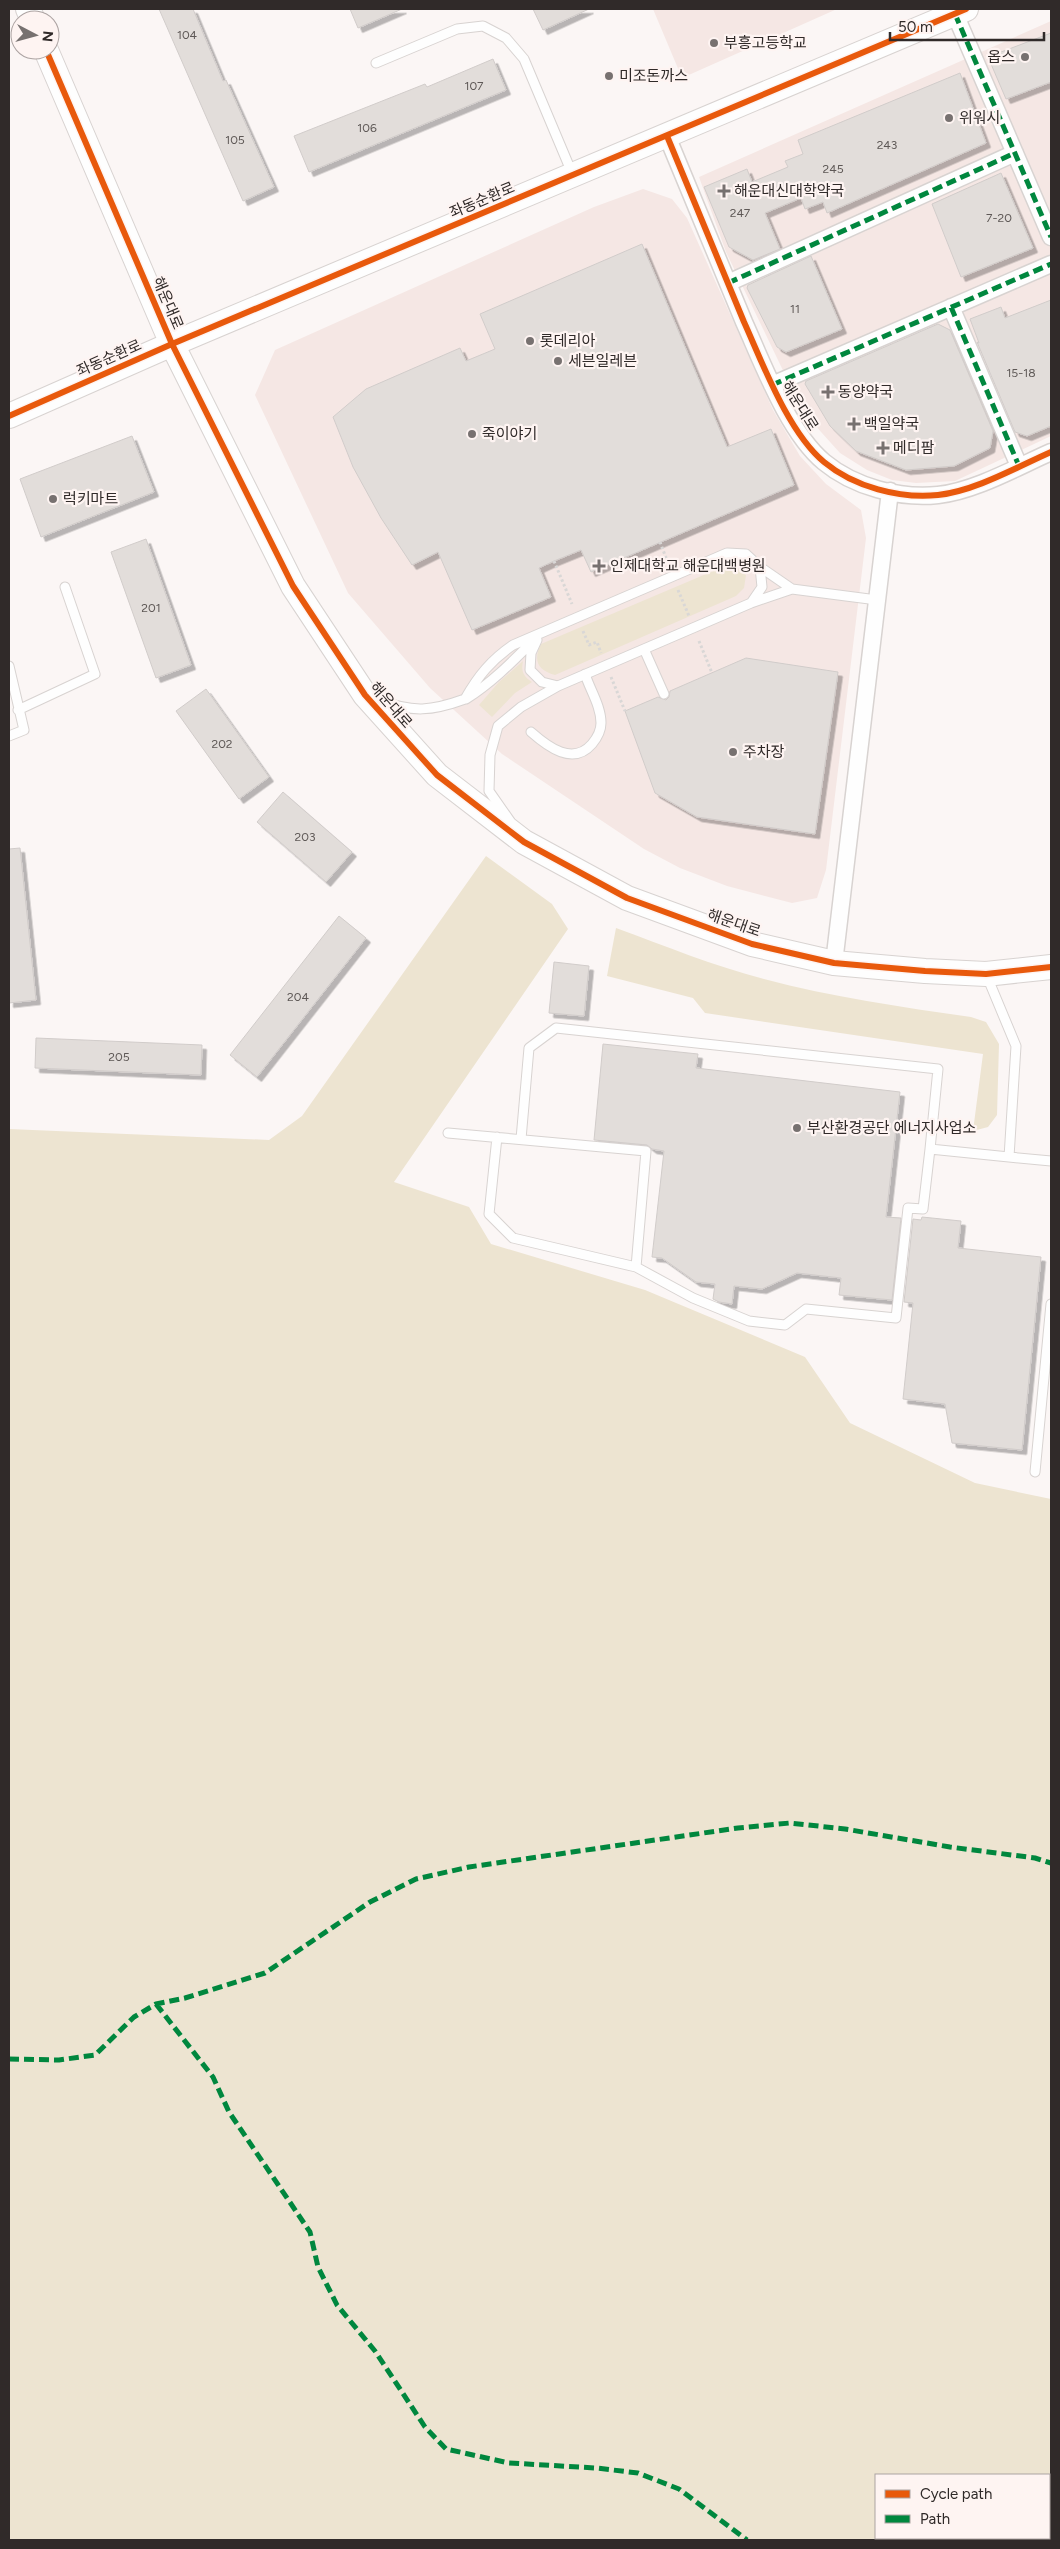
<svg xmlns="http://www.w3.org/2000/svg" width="1060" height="2549" viewBox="0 0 1060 2549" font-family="Figtree,'Noto Sans KR',sans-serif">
<defs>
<filter id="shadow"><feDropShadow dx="4.5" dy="4.5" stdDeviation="0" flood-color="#0004"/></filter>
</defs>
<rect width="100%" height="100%" fill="#fbf6f5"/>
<path fill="#f5e7e4" d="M653,9h184l-155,69z
M1051,21v415l-96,45 -39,2 -24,-3 -25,-10 -27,-17 -37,-41 -77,-160 -27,-75z
M643,189l29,10 15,19 86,192 27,46 26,28 35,26 5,28 -40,332 -9,28 -25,5 -65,-17 -47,-18 -36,-19 -142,-95 -72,-66 -82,-95 -93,-198 20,-45 319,-143z"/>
<path fill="#ede4d1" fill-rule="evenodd" d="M725,566l11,1 10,8 -2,13 -8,8 -181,79c-18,-5 -22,-15 -14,-31z
M523,661c-2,10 0,15 9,21l-17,11 -23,24 -13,-12 20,-23z
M486,856l66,48 16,25 -174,253 75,25 22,37 154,46 160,67 45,66 125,60 76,16v1041h-1042v-1411l260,11 33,-24zM1049,2475v63h-173v-63z
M616,928c49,18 98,38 148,51 68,18 137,28 207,38l15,5 13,22 -2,71 -9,12 -15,4 10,-77 -278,-41 -12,-15 -86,-22z"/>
<path fill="#e2ddda" stroke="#d1ccca" filter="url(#shadow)" d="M159,9h34l30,72 3,-1 48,107 -31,14z
M350,9h52l-44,19z
M533,9h56l-46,21z
M1051,33v49l-45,17 -18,-42z
M493,59l13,31 -197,82 -15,-36 131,-52 2,3z
M960,73l26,70 -159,70 -4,-11 -18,7 -4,-11 -36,15 15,36 -27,11 -24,-13 -25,-60 43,-18 5,13 36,-15 -3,-6 18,-7 -5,-14z
M1001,173l32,75 -72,29 -29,-73z
M642,244l85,203 44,-18 23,56 -203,87 -10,-22 -27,11 -15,7 12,29 -79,33 -34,-78 -26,13 -31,-47 -28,-51 -20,-50 33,-28 94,-41 6,13 29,-12 -15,-35z
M811,256l31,73 -56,23 -9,-5 -30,-59 1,-3z
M1051,300v126l-24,10 -12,-4 -38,-90 2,1 -9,-24 31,-12 4,11z
M938,324l12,6 43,101 -3,17 -36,18 -48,4 -50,-19 -26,-25 -25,-42 1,-3z
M132,436l22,56 -113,45 -21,-58z
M146,539l45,126 -35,13 -45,-126z
M746,658l92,14 -23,162 -118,-17 -42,-24 -30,-82 33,-14 8,3 3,-3 1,-6z
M206,689l63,88 -30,22 -63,-88z
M283,792l69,60 -26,30 -69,-60z
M20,848l16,152 -27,3v-154z
M339,916l27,22 -109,139 -27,-22z
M554,962l35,4 -5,50 -35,-3z
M36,1038l166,7 -1,30 -166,-7z
M603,1044l95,10 -2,14 204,24 -14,125 15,1 -9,82 -53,-5 2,-17 -44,-5 -35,16 -28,-3 -2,18 -13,-2 -6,-3 2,-15 -19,-2 -34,-24 -10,-1 12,-106 -12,-2 -5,-4 -53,-5z
M922,1217l39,4 -3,27 83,9 -19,193 -70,-7 -7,-39 -42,-5 10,-96 -9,-1 9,-83 8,1z"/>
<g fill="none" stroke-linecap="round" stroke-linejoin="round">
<defs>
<path id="lane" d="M376,63l81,-34 26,-3 23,12 18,21 48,114
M760,567l32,22
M751,603l41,-14 85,11
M537,640l-6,13 -1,17 12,12 16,4
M644,649l20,45
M9,666l15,64 -15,6
M466,699c27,-17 48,-39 71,-62
M379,700c34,13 53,11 86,-1 13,-23 26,-39 48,-54l214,-92 19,1 14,13 2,20 -11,16 -193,83 -37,21 -23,19 -8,29 -1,36 21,30
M18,710l77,-36 -30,-87
M531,732c17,15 42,34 61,12 5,-6 9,-13 9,-21 0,-17 -11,-33 -16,-49
M448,1133l198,18 -10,116 57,31 56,23 36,4 21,-16 90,9 12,-110 15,1 7,-60 79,8 7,-111 -30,-72
M497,1137l-8,77 24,24 123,29
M521,1139l8,-91 27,-20 382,41 -8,80
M1009,1157l42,4
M1035,1472l16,-168"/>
<path id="street" d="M955,14l96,223
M667,136c26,62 51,124 77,186 19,42 44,110 80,140 30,25 76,37 114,33 37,-4 79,-28 113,-43
M728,283l287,-130
M951,307l68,159
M772,385l279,-121
M834,963l56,-472"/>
<path id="secondary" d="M28,9l5,11
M46,50l126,294 121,242 72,109 72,80 87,67 103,56 125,46 82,19 91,8 61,3 65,-7
M9,416l163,-72 794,-335"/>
</defs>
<use href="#lane" stroke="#d8d3d1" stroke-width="11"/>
<use href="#street" stroke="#d8d3d1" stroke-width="19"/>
<use href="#secondary" stroke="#d8d3d1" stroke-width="26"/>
<path stroke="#d9d7d6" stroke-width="3" stroke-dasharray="2.5 2.5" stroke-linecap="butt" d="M660,542l8,21
M554,561l18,43
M678,590l11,26
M583,631l6,14 8,-3 4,11
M699,641l13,32
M611,677l14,34"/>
<use href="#lane" stroke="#fefefe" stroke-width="9"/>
<use href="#street" stroke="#fefefe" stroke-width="16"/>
<use href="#secondary" stroke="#fefefe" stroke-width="24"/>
<path stroke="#00873e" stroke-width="5" stroke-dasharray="10 5" stroke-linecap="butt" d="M955,14l96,223
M728,283l287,-130
M951,307l68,159
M772,385l279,-121
M156,2004l57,73 16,35 81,120 8,35 19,38 38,46 50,76 21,22 63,14 87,5 42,5 41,16 68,51
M9,2059l50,1 36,-5 39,-38 22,-13 29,-6 80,-25 105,-71 46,-23 53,-12 269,-39 52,-5 55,6 105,18 85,11 16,5"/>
<defs>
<path id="cycleway" d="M46,50l126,294 121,242 72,109 72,80 87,67 103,56 125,46 82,19 91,8 61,3 65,-7
M667,136c26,62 51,124 77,186 19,42 44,110 80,140 30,25 76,37 114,33 37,-4 79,-28 113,-43
M9,416l163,-72 794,-335"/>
</defs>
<use href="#cycleway" stroke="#fef4f2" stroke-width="9"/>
<use href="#cycleway" stroke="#e8590c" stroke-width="6"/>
</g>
<g fill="#777170" stroke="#fef4f2" stroke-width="2">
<circle cx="714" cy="43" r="5"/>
<circle cx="1025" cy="57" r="5"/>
<circle cx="609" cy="76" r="5"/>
<circle cx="949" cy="118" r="5"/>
<path d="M721.5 183.5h5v5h5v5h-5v5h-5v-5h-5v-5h5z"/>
<circle cx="530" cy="341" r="5"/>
<circle cx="558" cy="361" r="5"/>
<path d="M825.5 384.5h5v5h5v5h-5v5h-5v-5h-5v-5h5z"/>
<path d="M851.5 416.5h5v5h5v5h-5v5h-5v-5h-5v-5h5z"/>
<circle cx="472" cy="434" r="5"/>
<path d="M880.5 440.5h5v5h5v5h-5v5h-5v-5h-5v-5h5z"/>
<circle cx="53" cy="499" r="5"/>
<path d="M596.5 558.5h5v5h5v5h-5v5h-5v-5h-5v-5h5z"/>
<circle cx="733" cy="752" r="5"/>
<circle cx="797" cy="1128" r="5"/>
</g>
<g text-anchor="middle" stroke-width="4.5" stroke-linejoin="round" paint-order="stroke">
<g font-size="12" fill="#5e5856">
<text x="187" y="39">104</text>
<text x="474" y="90">107</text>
<text x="367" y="132">106</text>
<text x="235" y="144">105</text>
<text x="887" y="149">243</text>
<text x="833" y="173">245</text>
<text x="740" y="217">247</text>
<text x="999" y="222">7-20</text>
<text x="795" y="313">11</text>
<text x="1021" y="377">15-18</text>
<text x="151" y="612">201</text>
<text x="222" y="748">202</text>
<text x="305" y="841">203</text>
<text x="298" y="1001">204</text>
<text x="119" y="1061">205</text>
</g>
<g font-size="15" fill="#302a29" stroke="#fef4f2" text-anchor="start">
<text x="724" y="48">부흥고등학교</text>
<text x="1015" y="62" text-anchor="end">옵스</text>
<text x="619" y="81">미조돈까스</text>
<text x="959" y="123">위워시</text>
<text x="734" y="196">해운대신대학약국</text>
<text x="540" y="346">롯데리아</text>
<text x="568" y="366">세븐일레븐</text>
<text x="838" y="397">동양약국</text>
<text x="864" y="429">백일약국</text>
<text x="482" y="439">죽이야기</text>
<text x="893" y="453">메디팜</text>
<text x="63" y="504">럭키마트</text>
<text x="610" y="571">인제대학교 해운대백병원</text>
<text x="743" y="757">주차장</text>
<text x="807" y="1133">부산환경공단 에너지사업소</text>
</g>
<g font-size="15" fill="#302a29" stroke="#fef4f2">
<text transform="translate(482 200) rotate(-23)" y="5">좌동순환로</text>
<text transform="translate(168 303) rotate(67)" y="5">해운대로</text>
<text transform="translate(109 358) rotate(-24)" y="5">좌동순환로</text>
<text transform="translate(800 406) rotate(58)" y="5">해운대로</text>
<text transform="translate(391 705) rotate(49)" y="5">해운대로</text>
<text transform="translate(734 923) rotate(19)" y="5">해운대로</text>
</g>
</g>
<rect width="1060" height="2549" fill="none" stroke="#302a29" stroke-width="20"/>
<rect x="875" y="2474" width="175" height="65" fill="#fef4f2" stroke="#aca3a2"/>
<rect x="885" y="2490" width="25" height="8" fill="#e8590c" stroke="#aca3a2"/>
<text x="920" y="2499" font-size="15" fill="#302a29">Cycle path</text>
<rect x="885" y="2515" width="25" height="8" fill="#00873e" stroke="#aca3a2"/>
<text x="920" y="2524" font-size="15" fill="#302a29">Path</text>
<g transform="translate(35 35) rotate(96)"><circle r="24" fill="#fef4f2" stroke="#aca3a2"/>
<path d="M0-4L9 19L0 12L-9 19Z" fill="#777170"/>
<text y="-8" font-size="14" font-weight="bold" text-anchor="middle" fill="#302a29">N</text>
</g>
<path d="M890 32v8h154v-8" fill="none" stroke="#302a29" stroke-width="2.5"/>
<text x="898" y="32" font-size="15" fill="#302a29" stroke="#fef4f2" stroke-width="4" paint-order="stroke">50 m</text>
</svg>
